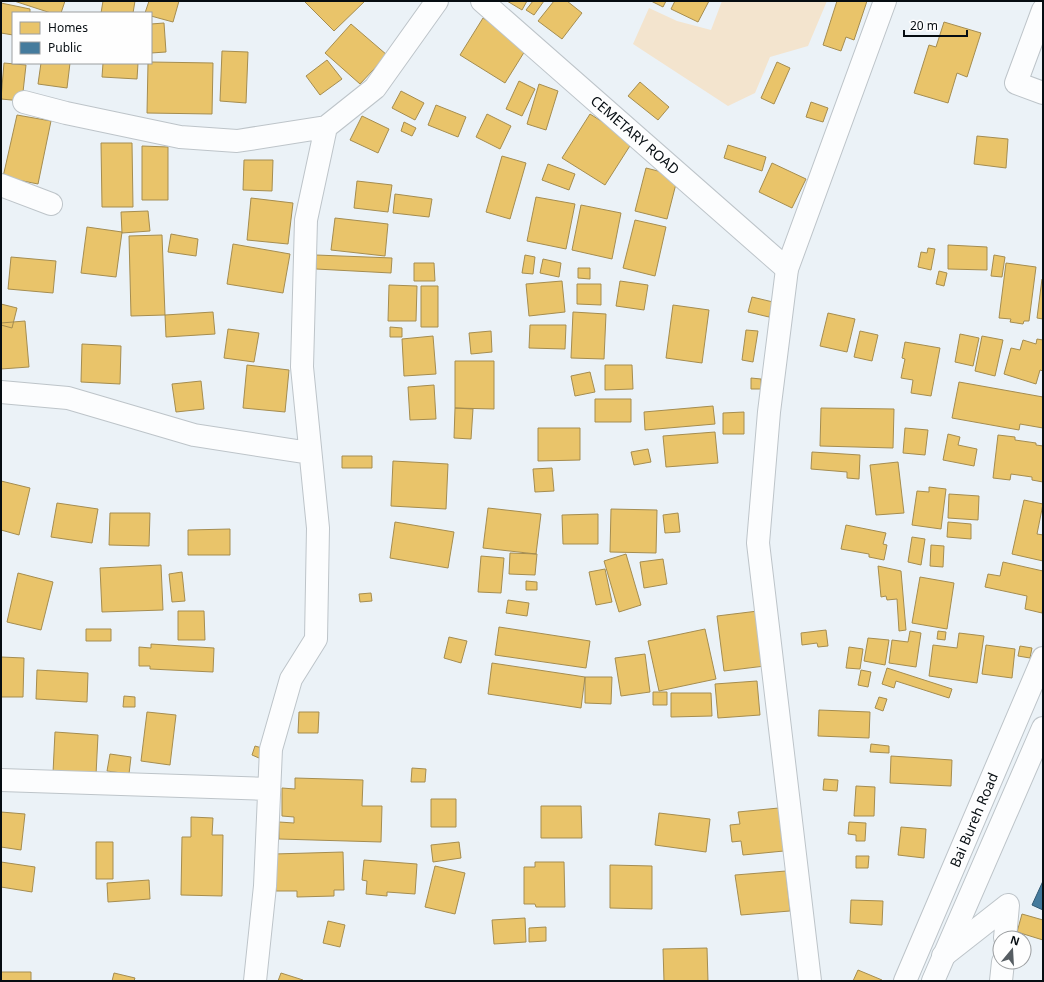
<svg xmlns="http://www.w3.org/2000/svg" width="1044" height="982" viewBox="0 0 1044 982" font-family="'Noto Sans',sans-serif">
<rect width="100%" height="100%" fill="#ebf2f7"/>
<path fill="#f3e4ce" d="M722,1h105l-19,45 -38,11 -15,36 -27,13 -95,-62 16,-36 28,13 34,9z"/>
<path fill="#e9c46a" stroke="#a58d50" d="M14,1h51l-4,12h-10z
M103,1h32l-2,12h-32z
M149,1h30l-6,21 -22,-6v-3h-6z
M304,1h61l-31,30z
M507,1h20l-5,9z
M533,1h11l-10,14 -8,-5z
M554,1h13l15,12 -20,26 -24,-18z
M651,1h15l-3,6z
M675,1h34l-11,21 -27,-13z
M837,1h30l-13,39 -8,-3 -5,14 -18,-6z
M1,3l29,6v4h-17v22l-12,-2z
M483,18l45,28 -23,37 -45,-28z
M944,22l37,11 -14,44 -10,-4 -9,30 -34,-10 15,-48 7,2z
M164,23l2,29 -15,1v-29z
M351,24l36,31 -27,29 -35,-31z
M222,51l26,1 -2,51 -26,-2z
M327,60l15,19 -22,16 -14,-19z
M151,62l62,1 -1,51 -65,-1 1,-50h3z
M777,62l13,6 -16,36 -13,-6z
M4,63l22,2 -4,36 -21,-2z
M41,63h29l-3,25 -29,-4z
M103,63h35l-1,16 -35,-2z
M519,81l16,8 -13,27 -16,-7z
M640,82l29,25 -11,13 -30,-24z
M539,84l19,7 -12,39 -19,-6z
M401,91l23,12 -9,17 -23,-12z
M811,102l17,6 -5,14 -17,-5z
M436,105l30,12 -8,20 -30,-12z
M487,114l24,12 -11,23 -24,-12z
M590,114l43,27 -28,44 -43,-27z
M17,115l34,6 -13,63 -35,-7z
M362,116l27,13 -11,24 -28,-13z
M404,122l12,6 -4,8 -11,-5z
M977,136l31,3 -2,29 -32,-4z
M101,143h31l1,64h-31z
M728,145l38,12 -4,14 -38,-13z
M142,146l26,1v53h-26z
M502,156l24,7 -16,56 -24,-7z
M244,160h29l-1,31 -29,-1z
M772,163l34,16 -14,29 -33,-16z
M548,164l27,10 -6,16 -27,-10z
M646,168l32,8 -11,43 -32,-8z
M357,181l35,4 -4,27 -34,-4z
M395,194l37,5 -3,18 -36,-4z
M536,197l39,7 -9,45 -39,-8z
M251,198l42,5 -5,41 -41,-4z
M581,205l40,8 -9,46 -40,-9z
M148,211l2,20 -28,2 -1,-21z
M335,218l53,6 -3,32 -54,-6z
M635,220l31,7 -11,49 -32,-8z
M87,227l35,5 -6,45 -35,-4z
M171,234l27,5 -2,17 -28,-4z
M162,235l3,80 -34,1 -2,-80z
M233,244l57,10 -7,39 -56,-9z
M948,245l39,2v23l-39,-1z
M928,248l7,1 -4,21 -13,-3 3,-15 6,1z
M316,255l76,3 -1,15 -75,-4z
M525,255l10,2 -2,17 -11,-1z
M994,255l11,2 -3,20 -11,-1z
M11,257l45,4 -3,32 -45,-4z
M543,259l18,4 -2,14 -19,-4z
M414,263h20l1,18h-21z
M1006,263l30,4 -7,54h-5l-1,3 -13,-2 1,-3 -12,-1z
M578,268h12v11l-12,-1z
M939,271l8,2 -3,13 -8,-2z
M1042,279l1,1v39l-6,-1z
M562,281l3,31 -36,4 -3,-32z
M620,281l28,4 -4,25 -28,-4z
M577,284h24v21l-24,-1z
M389,285l28,1 -1,35h-28z
M421,286h17v41h-17z
M752,297l21,5 -4,15 -21,-5z
M1,304l16,4 -5,20 -11,-3z
M673,305l36,5 -7,53 -36,-5z
M213,312l2,22 -49,3 -1,-22z
M573,312l33,2 -2,45 -33,-1z
M828,313l27,6 -8,33 -27,-6z
M25,321l4,46 -28,2v-46z
M530,325h36l-1,24 -36,-1z
M390,327l12,1v9h-12z
M228,329l31,4 -5,29 -30,-4z
M746,330l12,1 -5,31 -11,-2z
M491,331l1,21 -21,2 -2,-21z
M860,331l18,4 -6,26 -18,-4z
M960,334l19,4 -6,28 -18,-4z
M433,336l3,38 -32,2 -2,-37z
M982,336l21,4 -8,36 -20,-5z
M1037,339l6,1v31l-3,-1 -4,14 -32,-10 7,-26 9,2 3,-10 13,4z
M905,342l35,6 -9,48 -20,-3 2,-13 -12,-2 4,-19 -3,-1z
M82,344l39,2 -1,38 -39,-2z
M455,361h39v48l-39,-1z
M247,365l42,5 -4,42 -42,-4z
M605,365h27l1,24 -28,1z
M590,372l5,20 -20,4 -4,-20z
M751,378l10,1v10h-10z
M201,381l3,28 -28,3 -4,-28z
M959,382l84,15v31l-23,-4 -1,6 -67,-12z
M434,385l2,34 -26,1 -2,-33z
M595,399h36v23h-36z
M713,406l2,18 -70,6 -1,-18z
M455,408l18,1 -2,30 -17,-1z
M821,408l73,1 -1,39 -73,-2z
M744,412v22h-21v-21z
M538,428h42v32l-42,1z
M905,428l23,2 -3,25 -22,-2z
M715,432l3,31 -52,4 -3,-31z
M948,434l12,3 -2,8 19,4 -3,17 -31,-6z
M998,435l17,2v3l21,3v2l7,1v36l-11,-2v-3l-21,-3 -1,6 -17,-2z
M648,449l3,13 -17,3 -3,-13z
M812,452l48,3 -1,24 -12,-1v-6l-36,-3z
M342,456h30v12h-30z
M393,461l55,3 -2,45 -55,-3z
M898,462l6,51 -28,2 -6,-50z
M552,468l2,23 -19,1 -2,-23z
M1,481l29,7 -11,47 -18,-5z
M929,487l17,2 -5,40 -29,-4 5,-34 12,1z
M949,494l30,2 -1,24 -30,-2z
M1024,500l19,4 -6,30 6,1v26l-31,-7z
M57,503l41,6 -6,34 -41,-6z
M488,508l53,6 -5,40 -53,-6z
M611,509l46,1 -1,43 -46,-1z
M110,513h40l-1,33 -40,-1z
M678,513l2,19 -15,1 -2,-18z
M598,514v30h-35l-1,-29z
M395,522l59,10 -6,36 -58,-10z
M948,522l23,2v15l-24,-2z
M846,525l40,8 -3,11 4,1 -3,15 -15,-3v-3l-28,-5z
M230,529v26h-42v-25z
M912,537l13,2 -4,26 -13,-3z
M931,545l13,1 -1,21 -13,-1z
M510,553l27,1 -2,21 -26,-1z
M626,554l15,51 -22,7 -15,-51z
M481,556l23,2 -3,35 -23,-1z
M663,559l4,25 -23,4 -4,-26z
M1003,562l40,9v36l-1,6 -17,-4 2,-13 -42,-9 3,-13 12,2z
M161,565l2,45 -61,2 -2,-44z
M878,566l23,5 5,59 -7,1 -2,-32 -10,1 -1,-4 -5,1z
M605,569l7,33 -16,3 -7,-33z
M182,572l3,29 -13,1 -3,-28z
M18,573l35,9 -12,48 -34,-8z
M920,577l34,6 -7,46 -35,-6z
M526,581l11,1v8h-11z
M371,593l1,8 -12,1 -1,-8z
M508,600l21,3 -2,13 -21,-3z
M178,611h26l1,29h-27z
M758,611l7,55 -41,5 -7,-55z
M499,627l91,14 -4,27 -91,-13z
M86,629h25v12h-25z
M705,629l11,50 -57,12 -11,-50z
M826,630l2,16 -10,1 -1,-4 -15,2 -1,-12z
M910,631l11,2 -5,34 -27,-4 3,-23 16,2z
M938,631l8,1 -1,8 -8,-1z
M959,633l25,3 -7,47 -48,-7 4,-31 24,3z
M449,637l18,4 -6,22 -17,-5z
M868,638l21,2 -4,25 -21,-4z
M151,644l63,4 -1,24 -63,-3v-3h-11v-19l12,1z
M986,645l29,4 -3,29 -30,-4z
M1020,646l12,2 -2,10 -12,-2z
M849,647l14,2 -3,20 -14,-1z
M645,654l5,38 -29,4 -6,-38z
M1,657l23,1 -1,39h-22z
M492,663l93,14 -4,31 -93,-14z
M887,668l65,21 -3,9 -53,-17 -2,7 -12,-4z
M37,670l51,3 -1,29 -51,-3z
M861,670l10,2 -3,15 -10,-2z
M585,677h27l-1,27 -26,-1z
M757,681l3,34 -42,3 -3,-34z
M653,692h14v13h-14z
M671,693h40l1,23 -41,1z
M124,696l11,1v10h-12z
M879,697l8,2 -4,12 -8,-3z
M819,710l51,2 -1,26 -51,-2z
M147,712l29,3 -6,50 -29,-4z
M299,712h20l-1,21h-20z
M55,732l43,3 -2,40 -43,-2z
M871,744l18,2v7l-19,-1z
M255,746l7,2 -3,10 -7,-3z
M110,754l21,3 -2,17 -22,-3z
M891,756l61,4 -1,26 -61,-3z
M412,768l14,1 -1,13h-14z
M295,778l68,2 -1,26h20l-1,36 -102,-3v-17l15,1v-6l-12,-1v-28l13,1z
M824,779l14,1 -1,11 -14,-1z
M856,786l19,1 -1,29h-20z
M431,799h25v28h-25z
M541,806h40l1,32h-41z
M789,807l5,43 -51,5 -2,-14 -9,1 -2,-17 10,-1 -2,-12z
M1,812l24,2 -4,36 -20,-3z
M659,813l51,6 -4,33 -51,-7z
M191,817l22,1 -1,17h11l-1,61 -41,-1 1,-58h9z
M849,822l17,1 -1,18h-9v-6l-8,-1z
M901,827l25,2 -2,29 -26,-3z
M96,842h17v37h-17z
M459,842l2,16 -28,4 -2,-17z
M343,852l1,38h-10v6l-37,1v-6h-21l-2,-37z
M856,856h13l-1,12h-12z
M364,860l53,4 -2,30 -28,-2v4l-21,-2 1,-13 -5,-1z
M1,862l34,5 -3,25 -31,-5z
M535,862h29l1,45h-29l-1,-3h-11v-37h11z
M610,865l42,1v43l-42,-1z
M435,866l30,7 -10,41 -30,-7z
M786,871l4,40 -49,4 -6,-40z
M149,880l1,19 -42,3 -1,-19z
M851,900l32,1 -1,24 -32,-2z
M1022,914l21,6v20l-26,-8z
M525,918l1,24 -32,2 -2,-24z
M328,921l17,4 -5,22 -17,-4z
M546,927v14l-17,1v-14z
M707,948l1,33h-44l-1,-32z
M858,970l24,10 -1,1h-28z
M1,972h30v9h-30z
M114,973l21,5 -1,3h-22z
M281,973l22,7v1h-25z"/>
<path fill="#457b9d" stroke="#325a73" d="M1043,881v29l-11,-5z"/>
<g fill="none" stroke-linecap="round" stroke-linejoin="round">
<defs>
<path id="minor" d="M482,1l305,268
M1043,10l-27,73 27,10
M24,102l42,11 114,24 57,4 89,-14 49,-39 62,-87
M1,185l50,19
M1,392l67,6 126,37 116,18
M1,780l268,9
M943,956l65,-51 -3,33
M255,981l10,-95 6,-137 20,-70 25,-40 2,-111 -16,-161 4,-147 20,-93
M1001,981l2,-19"/>
<path id="tertiary" d="M810,981l-52,-438 11,-131 18,-143 98,-268"/>
<path id="trunk" d="M905,981l138,-323
M933,981l110,-253"/>
</defs>
<use href="#minor" stroke="#bdc4c9" stroke-width="24"/>
<use href="#tertiary" stroke="#bdc4c9" stroke-width="24"/>
<use href="#trunk" stroke="#bdc4c9" stroke-width="24"/>
<use href="#minor" stroke="#fcfdfe" stroke-width="22"/>
<use href="#tertiary" stroke="#fcfdfe" stroke-width="22"/>
<use href="#trunk" stroke="#fcfdfe" stroke-width="22"/>
</g>
<g text-anchor="middle" stroke-width="4" stroke-linejoin="round" paint-order="stroke">
<g font-size="14" fill="#060d12" stroke="#fefefe">
<text transform="translate(635 135) rotate(41)" y="5">CEMETARY ROAD</text>
<text transform="translate(974 820) rotate(-67)" y="5">Bai Bureh Road</text>
</g>
</g>
<rect width="1044" height="982" fill="none" stroke="#060d12" stroke-width="4"/>
<rect x="12" y="12" width="140" height="52" fill="#fefefe" stroke="#9b9ea0"/>
<rect x="20" y="22" width="20" height="12" fill="#e9c46a" stroke="#9b9ea0"/>
<text x="48" y="32" font-size="12" fill="#060d12">Homes</text>
<rect x="20" y="42" width="20" height="12" fill="#457b9d" stroke="#9b9ea0"/>
<text x="48" y="52" font-size="12" fill="#060d12">Public</text>
<g transform="translate(1012 950) rotate(18)"><circle r="19" fill="#fefefe" stroke="#9b9ea0"/>
<path d="M0-3L7 15L0 10L-7 15Z" fill="#565d62"/>
<text y="-6" font-size="11" font-weight="bold" text-anchor="middle" fill="#060d12">N</text>
</g>
<path d="M904 30v6h63v-6" fill="none" stroke="#060d12" stroke-width="2"/>
<text x="910" y="30" font-size="12" fill="#060d12" stroke="#fefefe" stroke-width="3" paint-order="stroke">20 m</text>
</svg>
